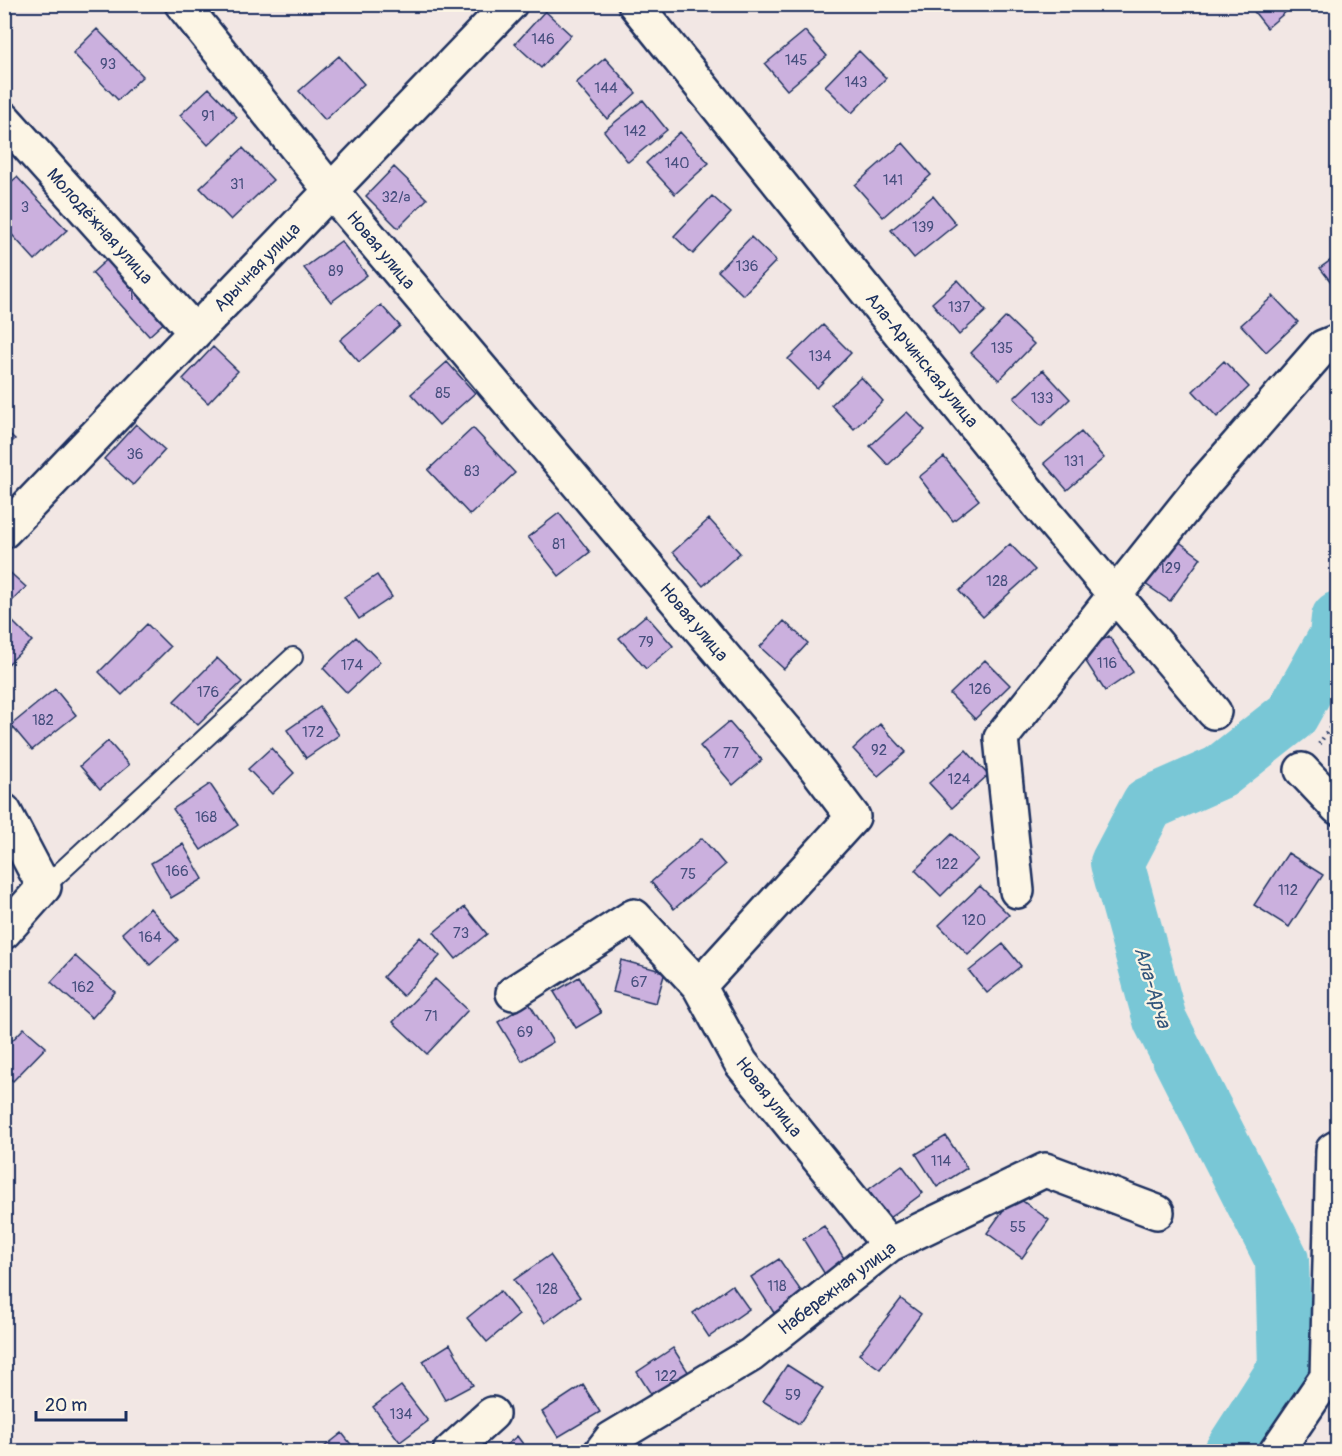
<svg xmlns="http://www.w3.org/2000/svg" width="1342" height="1456" viewBox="0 0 1342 1456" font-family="Pangolin,sans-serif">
<rect width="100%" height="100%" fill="#f2e7e4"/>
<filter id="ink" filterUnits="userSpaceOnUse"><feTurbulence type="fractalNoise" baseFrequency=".0167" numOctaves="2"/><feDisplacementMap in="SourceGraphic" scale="12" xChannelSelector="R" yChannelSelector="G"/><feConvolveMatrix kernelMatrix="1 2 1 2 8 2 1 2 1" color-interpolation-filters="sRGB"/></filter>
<g filter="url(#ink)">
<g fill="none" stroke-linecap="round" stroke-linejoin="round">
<path stroke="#79c7d6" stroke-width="54" d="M1231,1452l54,-84 -3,-108 -122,-240 -43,-157 31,-59 72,-32 72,-57 44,-79 2,-18"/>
</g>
<path fill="#cbb0de" stroke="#1b2f5e" stroke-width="1.5" d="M1248,4h47l-28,24z
M545,11l26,24 -30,33 -26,-24z
M97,29l46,47 -25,24 -45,-47z
M805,31l22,25 -40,34 -22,-26z
M859,51l27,27 -34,35 -27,-27z
M339,56l25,28 -39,36 -26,-29z
M605,58l31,35 -29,26 -31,-36z
M209,88l28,29 -29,28 -28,-30z
M643,100l24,30 -39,32 -24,-31z
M680,132l29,31 -34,31 -29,-31z
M903,143l28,32 -48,42 -28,-32z
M243,148l30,32 -42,40 -31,-32z
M394,167l33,32 -29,29 -32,-32z
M17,177l50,53 -32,30 -31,-34v-38z
M712,196l19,17 -38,41 -19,-18z
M933,196l23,28 -42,34 -23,-28z
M751,237l25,24 -33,34 -25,-24z
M341,241l26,34 -36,27 -27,-34z
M113,254l57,63 -21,19 -57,-63z
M1338,255v36l-18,-23z
M958,280l28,31 -27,24 -27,-32z
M1273,296l25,26 -32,30 -25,-27z
M381,305l19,21 -41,36 -19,-22z
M1006,317l28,27 -35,36 -28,-27z
M823,325l28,28 -34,35 -29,-29z
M213,347l25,24 -30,32 -25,-24z
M1224,361l25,26 -32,30 -24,-26z
M447,362l28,31 -36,32 -28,-31z
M1043,370l27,29 -29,27 -27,-28z
M861,377l22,24 -29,28 -23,-24z
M907,412l18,18 -37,35 -18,-19z
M136,424l29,26 -32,35 -29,-26z
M473,428l42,45 -45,42 -42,-45z
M4,429l11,10 -11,10z
M1081,432l23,26 -37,32 -23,-27z
M944,457l35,43 -26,21 -34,-44z
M559,513l31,39 -31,24 -31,-39z
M709,519l31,34 -37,33 -30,-34z
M1170,535l31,23 -31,43 -32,-22z
M1010,544l25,26 -52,47 -24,-26z
M4,567l22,20 -22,22z
M377,575l15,22 -33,22 -15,-22z
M6,615l26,26 -28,27v-51z
M646,615l27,31 -27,23 -27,-31z
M784,621l24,22 -24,26 -24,-22z
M147,624l23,23 -48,48 -23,-23z
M1109,636l24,36 -28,19 -24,-37z
M356,637l24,25 -33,31 -24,-25z
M217,658l25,24 -44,43 -24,-24z
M985,660l25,25 -35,34 -25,-25z
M55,689l21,26 -44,35 -21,-25z
M320,707l19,28 -33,23 -19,-28z
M729,722l33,38 -29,25 -33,-39z
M880,724l26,28 -28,24 -25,-27z
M108,741l21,24 -29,24 -20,-23z
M271,748l23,25 -22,21 -24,-25z
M966,750l22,25 -36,33 -23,-25z
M210,784l28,41 -37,25 -28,-41z
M952,834l26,25 -37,37 -26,-26z
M702,838l23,27 -51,44 -23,-27z
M183,844l20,35 -32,19 -20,-35z
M1288,853l35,22 -34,52 -35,-22z
M980,886l29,29 -41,40 -29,-30z
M465,907l22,27 -31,25 -22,-27z
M150,908l28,32 -28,25 -28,-32z
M420,937l20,19 -37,40 -20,-19z
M1003,944l18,22 -34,27 -18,-22z
M75,956l40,36 -23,26 -41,-36z
M621,960l44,12 -9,31 -43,-11z
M579,977l22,36 -25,15 -22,-36z
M435,979l33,31 -41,44 -34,-32z
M529,1003l24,39 -31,19 -24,-39z
M24,1028l22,19 -33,34 -9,-8v-24z
M946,1136l21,32 -30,19 -21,-33z
M902,1165l21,28 -34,25 -21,-28z
M1014,1195l35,25 -27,38 -35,-25z
M824,1226l23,37 -21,13 -23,-37z
M550,1255l30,42 -35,26 -31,-43z
M779,1259l24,35 -29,19 -23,-36z
M732,1285l17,24 -40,28 -16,-24z
M500,1291l19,24 -32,27 -20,-24z
M901,1299l20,15 -41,55 -21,-15z
M450,1344l23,41 -28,15 -22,-39z
M673,1348l21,33 -36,24 -21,-33z
M787,1365l36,23 -24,36 -36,-23z
M583,1385l17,27 -42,25 -16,-25z
M401,1386l27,35 -28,21 -27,-35z
M342,1433l15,19h-39z
M517,1436l12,16h-31z"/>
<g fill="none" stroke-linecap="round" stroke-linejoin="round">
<defs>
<path id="service" d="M44,887l249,-230"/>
<path id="minor" d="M182,4l149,187 469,556 53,70 -154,169 42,77 148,182
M635,4l403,500 176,208
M4,119l191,213
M4,531l506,-527
M1302,770l36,38
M4,811l40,76 -40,45
M1017,891l-16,-153 204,-256 118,-135 15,-6
M513,993l121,-77 65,70
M450,1452l42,-38
M601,1452l10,-13 140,-84 138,-110 156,-75 112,42
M1276,1452l51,-75 6,-227 5,-3"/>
</defs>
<use href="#service" stroke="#1b2f5e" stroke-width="22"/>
<use href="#minor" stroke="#1b2f5e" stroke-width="38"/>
<path stroke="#1b2f5e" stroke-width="4" stroke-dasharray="1.5 4.5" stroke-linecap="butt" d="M1319,744l19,-28"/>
<use href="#service" stroke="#fcf5e5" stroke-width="18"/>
<use href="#minor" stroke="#fcf5e5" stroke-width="33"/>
</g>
</g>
<g text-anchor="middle" stroke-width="4.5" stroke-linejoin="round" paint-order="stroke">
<g font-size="15" fill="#474f7e">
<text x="543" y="44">146</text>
<text x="796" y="65">145</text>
<text x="108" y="69">93</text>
<text x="856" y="87">143</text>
<text x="606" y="93">144</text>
<text x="208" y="121">91</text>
<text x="635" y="136">142</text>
<text x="677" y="168">140</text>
<text x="893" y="185">141</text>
<text x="237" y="189">31</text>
<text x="396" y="202">32/а</text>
<text x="25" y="212">3</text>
<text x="923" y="232">139</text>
<text x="747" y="271">136</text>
<text x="336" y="276">89</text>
<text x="131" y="300">1</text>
<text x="959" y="312">137</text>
<text x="1002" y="353">135</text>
<text x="820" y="361">134</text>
<text x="443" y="398">85</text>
<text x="1042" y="403">133</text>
<text x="135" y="459">36</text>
<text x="1074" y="466">131</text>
<text x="472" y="476">83</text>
<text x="559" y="549">81</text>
<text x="1170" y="573">129</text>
<text x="997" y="586">128</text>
<text x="646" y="647">79</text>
<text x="1107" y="668">116</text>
<text x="352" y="670">174</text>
<text x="980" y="694">126</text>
<text x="208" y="697">176</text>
<text x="43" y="725">182</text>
<text x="313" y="737">172</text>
<text x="879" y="755">92</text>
<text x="731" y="758">77</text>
<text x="959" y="784">124</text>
<text x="206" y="822">168</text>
<text x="947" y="869">122</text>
<text x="177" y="876">166</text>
<text x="688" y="879">75</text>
<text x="1288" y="895">112</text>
<text x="974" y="925">120</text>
<text x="461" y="938">73</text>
<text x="150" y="942">164</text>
<text x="639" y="987">67</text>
<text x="83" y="992">162</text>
<text x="431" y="1021">71</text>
<text x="525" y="1037">69</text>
<text x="941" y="1166">114</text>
<text x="1018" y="1232">55</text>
<text x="777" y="1291">118</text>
<text x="547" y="1294">128</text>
<text x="666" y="1381">122</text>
<text x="793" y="1400">59</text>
<text x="401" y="1419">134</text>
</g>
<g font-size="18" fill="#1b2f5e" stroke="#fcf5e5">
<text transform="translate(100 226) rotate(48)" y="6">Молодёжная улица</text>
<text transform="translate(381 250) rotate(50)" y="6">Новая улица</text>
<text transform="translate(257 267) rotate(-46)" y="6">Арычная улица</text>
<text transform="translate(922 360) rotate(51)" y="6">Ала-Арчинская улица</text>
<text transform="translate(694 622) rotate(50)" y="6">Новая улица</text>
<text transform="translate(769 1097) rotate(52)" y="6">Новая улица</text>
<text transform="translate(837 1288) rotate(-37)" y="6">Набережная улица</text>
</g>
<g font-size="20" font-style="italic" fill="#32557c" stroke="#fcf5e5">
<text transform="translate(1153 987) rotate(73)" y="7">Ала-Арча</text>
</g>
</g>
<rect width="1342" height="1456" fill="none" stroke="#fcf5e5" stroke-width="24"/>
<rect x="12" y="12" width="1318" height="1432" fill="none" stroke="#1b2f5e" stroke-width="2" filter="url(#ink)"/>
<path d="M36 1411v9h90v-9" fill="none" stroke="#1b2f5e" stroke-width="3"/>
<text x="45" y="1411" font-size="18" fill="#1b2f5e" stroke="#fcf5e5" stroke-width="4.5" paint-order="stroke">20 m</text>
</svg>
